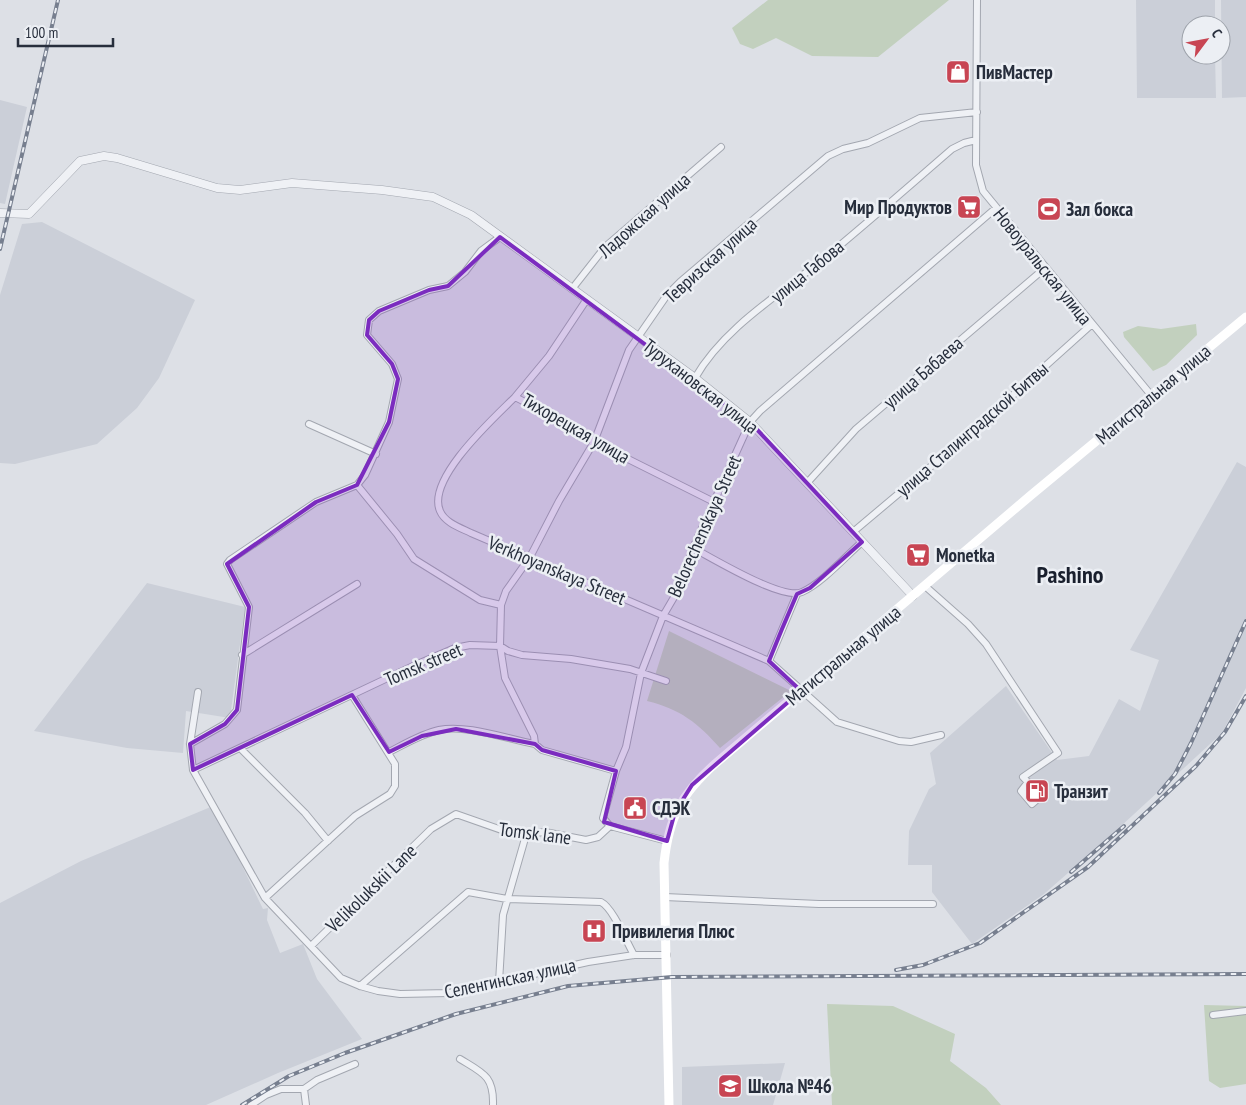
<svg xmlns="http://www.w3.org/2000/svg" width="1246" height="1105" viewBox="0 0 1246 1105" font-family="'PT Sans Narrow',sans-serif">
<rect width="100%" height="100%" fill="#dde0e6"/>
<path fill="#cbcfd8" d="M1136,0h79v25h-24v30h24l1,43h-79z
M1221,0h25v97l-24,1z
M0,100l27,7 -22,97 -5,-1z
M42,222l153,78 -36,78 -22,30 -40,36 -82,20 -15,-1v-168l22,-71z
M1237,462l9,5v221l-24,45 -114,105 -64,56 -72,50 -40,-52v-27h-24l1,-34 20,-42 7,-5 -6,-31 76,-67 51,74 32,-4 30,-57 21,12 19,-51 -29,-10z
M147,583l98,24 -15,111 -44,-7 -3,42 -56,-5 -93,-17z
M213,806l50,103 5,-1 -1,12 13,33 23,-9 14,35 45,60 -84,34 -72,32h-206v-202l81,-42z
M785,1063l-12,42h-91v-38z"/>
<path fill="#c2d0be" d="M768,0h181l-71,57 -66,-1 -36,-18 -23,11 -13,-5 -8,-16z
M1196,324l1,11 -31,30 -13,6 -29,-34 -1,-5 15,-6 23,3z
M669,631l122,60 -71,57c-22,-25 -40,-39 -73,-47z
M827,1004l66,2 62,28 -5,27 36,27 15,17h-169z
M1204,1005l42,1v78l-26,4 -11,-7z"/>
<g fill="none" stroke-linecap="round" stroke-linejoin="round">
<defs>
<path id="minor" d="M977,0l-1,165 7,26 168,204
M572,289l33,-42 116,-100
M587,299l-38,57 -34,41 65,33 14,12 120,60
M695,378c28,-49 82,-82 126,-117 44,-36 87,-74 131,-112l12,-6 12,-3
M515,397c-21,21 -89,82 -75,114 5,12 21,17 31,22l298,128 68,61 62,19 12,1 30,-7
M309,424l67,30
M807,483l49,-54 189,-161
M357,485l40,49 17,25 66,41 21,5
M853,532l120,-101 118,-106
M693,548c21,11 90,53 109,44 20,-9 43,-35 60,-50
M925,586l43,38 18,20 72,109 -35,24 18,19 -9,8 -11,-13 7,-9
M242,655l115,-71
M769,661l28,-67
M198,692l-8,52 3,26 72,128 76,80 19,8 18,5 22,3 49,-1 139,-31 46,-7h33
M190,744l35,-20 12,-14 12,-103 -22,-43 3,-4 86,-58 41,-17 8,-10 24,-53 9,-43 -6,-15 -25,-29 2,-15 10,-9 50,-21 19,-4 17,-14 16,-21 19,-14
M535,744l-1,-8 -29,-58 -5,-32 1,-41 5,-14 24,-34 29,-56 35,-59 35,-92 38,-55 13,-13 148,-126 15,-7 25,-6 52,-25 57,-6
M241,749l64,64 23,28
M389,752c16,-8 32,-18 50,-22 27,-6 68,9 96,14l7,6 74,21
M193,770l220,-104 42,-18 15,-3 30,1 8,5 14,4 49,4 59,10 36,12
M667,841l-57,-15 -7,-8 13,-47 10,-24 15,-74 22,-57 17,-29 13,-39 57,-126 10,-11 236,-203
M665,897l154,7h114
M265,898l90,-82 35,-22 5,-8v-22l-43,-69
M311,946l120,-117 25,-15 60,21 29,-3 41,8 12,-3 12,-11
M499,982l4,-67 23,-80
M360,986l108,-94 39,7 94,3c12,6 25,39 33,53
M1213,1015l33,-4
M460,1059c23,14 34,17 33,46
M304,1089l2,16
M251,1105l15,-10 15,-6h23l13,-9 38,-16"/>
<path id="tertiary" d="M0,213l29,1 51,-53 24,-5 13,2 100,30 23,2 52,-7 90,7 51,7 38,18 224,163 55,44 163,174"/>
</defs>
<use href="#minor" stroke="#a3a7b0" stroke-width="8"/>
<use href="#tertiary" stroke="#a3a7b0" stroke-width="9"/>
<use href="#minor" stroke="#eff1f5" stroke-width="6"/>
<use href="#tertiary" stroke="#eff1f5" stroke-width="8"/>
<path stroke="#fff" stroke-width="9" d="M669,1105l-5,-242c5,-46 17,-69 52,-100l314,-267 216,-179"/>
<defs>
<path id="rail" d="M0,249l58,-249
M1159,793l16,-19 16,-31 55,-122
M1071,872l53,-46
M896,970l27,-5 57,-22 108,-76 108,-101 29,-34 21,-36
M242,1105l47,-29 56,-23 111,-39 112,-28 104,-9 574,-3"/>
</defs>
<use href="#rail" stroke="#777f8f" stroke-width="4"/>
<use href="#rail" stroke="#eceff4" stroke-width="2" stroke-dasharray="5.5" stroke-linecap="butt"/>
</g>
<path fill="#7b2cbf" fill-opacity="0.2" stroke="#7b2cbf" stroke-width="4" stroke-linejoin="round" d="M500,237l250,185 112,120 -52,46 -13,6 -15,35 -13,32 32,30 -109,94 -17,27 -8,29 -63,-19 12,-51 -74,-21 -7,-6 -79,-15 -34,7 -33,16 -37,-57 -159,75 -3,-26 35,-20 12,-14 12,-103 -22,-43 89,-62 41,-17 32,-63 9,-43 -6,-15 -25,-29 2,-15 10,-9 50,-21 19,-4z"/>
<defs>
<symbol id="shop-square" viewBox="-11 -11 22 22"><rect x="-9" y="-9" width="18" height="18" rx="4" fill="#c84553" stroke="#eceff4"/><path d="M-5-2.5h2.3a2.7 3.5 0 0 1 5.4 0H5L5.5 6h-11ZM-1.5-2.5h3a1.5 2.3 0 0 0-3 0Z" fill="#fff"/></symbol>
<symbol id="supermarket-square" viewBox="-11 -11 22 22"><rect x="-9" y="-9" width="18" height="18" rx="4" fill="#c84553" stroke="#eceff4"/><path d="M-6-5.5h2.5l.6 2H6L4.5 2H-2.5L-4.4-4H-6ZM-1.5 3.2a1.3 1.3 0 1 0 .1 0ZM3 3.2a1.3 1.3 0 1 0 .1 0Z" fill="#fff"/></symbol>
<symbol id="stadium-square" viewBox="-11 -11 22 22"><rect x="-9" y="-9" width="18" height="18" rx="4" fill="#c84553" stroke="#eceff4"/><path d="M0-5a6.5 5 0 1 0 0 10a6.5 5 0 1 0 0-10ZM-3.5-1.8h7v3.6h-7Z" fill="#fff"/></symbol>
<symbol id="fuel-square" viewBox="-11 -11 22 22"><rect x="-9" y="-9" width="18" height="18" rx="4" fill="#c84553" stroke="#eceff4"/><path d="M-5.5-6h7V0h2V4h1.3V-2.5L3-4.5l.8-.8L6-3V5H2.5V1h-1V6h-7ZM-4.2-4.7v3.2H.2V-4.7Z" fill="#fff"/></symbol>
<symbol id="civic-square" viewBox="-11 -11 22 22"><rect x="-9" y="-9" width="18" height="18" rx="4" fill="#c84553" stroke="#eceff4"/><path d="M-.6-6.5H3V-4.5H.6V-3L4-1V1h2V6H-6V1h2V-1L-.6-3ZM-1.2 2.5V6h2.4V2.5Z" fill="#fff"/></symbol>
<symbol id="hospital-square" viewBox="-11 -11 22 22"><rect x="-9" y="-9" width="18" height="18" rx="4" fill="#c84553" stroke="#eceff4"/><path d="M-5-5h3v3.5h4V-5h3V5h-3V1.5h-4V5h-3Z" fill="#fff"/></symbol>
<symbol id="school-square" viewBox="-11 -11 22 22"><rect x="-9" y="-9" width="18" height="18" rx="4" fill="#c84553" stroke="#eceff4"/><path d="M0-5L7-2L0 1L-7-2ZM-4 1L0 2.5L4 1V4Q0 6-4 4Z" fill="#fff"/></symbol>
</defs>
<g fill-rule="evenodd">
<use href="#shop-square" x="944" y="58" width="28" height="28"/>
<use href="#supermarket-square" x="955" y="193" width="28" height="28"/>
<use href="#stadium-square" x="1035" y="195" width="28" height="28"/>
<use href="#supermarket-square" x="904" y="541" width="28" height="28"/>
<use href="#fuel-square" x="1023" y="777" width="28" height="28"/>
<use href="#civic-square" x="621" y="794" width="28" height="28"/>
<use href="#hospital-square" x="580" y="917" width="28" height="28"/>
<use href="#school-square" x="716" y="1072" width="28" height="28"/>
</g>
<g text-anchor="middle" stroke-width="5" stroke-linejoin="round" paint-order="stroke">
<g font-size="19" font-weight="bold" fill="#272e3c" stroke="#eceff4" text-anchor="start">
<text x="976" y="79">ПивМастер</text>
<text x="952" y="214" text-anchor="end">Мир Продуктов</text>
<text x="1066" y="216">Зал бокса</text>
<text x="936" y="562">Monetka</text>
<text x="1054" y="798">Транзит</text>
<text x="652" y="815">СДЭК</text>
<text x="612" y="938">Привилегия Плюс</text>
<text x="748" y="1093">Школа №46</text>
</g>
<g font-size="19" fill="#272e3c" stroke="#eceff4">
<text transform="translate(644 215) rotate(-42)" y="7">Ладожская улица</text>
<text transform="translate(710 260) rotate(-42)" y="7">Тевризская улица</text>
<text transform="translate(1043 266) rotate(51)" y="7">Новоуральская улица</text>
<text transform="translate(807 271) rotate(-39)" y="7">улица Габова</text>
<text transform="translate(923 372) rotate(-41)" y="7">улица Бабаева</text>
<text transform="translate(701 386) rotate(38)" y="7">Турухановская улица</text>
<text transform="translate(1153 394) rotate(-40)" y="7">Магистральная улица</text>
<text transform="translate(576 428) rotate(30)" y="7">Тихорецкая улица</text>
<text transform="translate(972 429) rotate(-41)" y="7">улица Сталинградской Битвы</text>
<text transform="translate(704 526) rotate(-66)" y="7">Belorechenskaya Street</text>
<text transform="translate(557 570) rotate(23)" y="7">Verkhoyanskaya Street</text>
<text transform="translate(843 655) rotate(-40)" y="7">Магистральная улица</text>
<text transform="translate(423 664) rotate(-23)" y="7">Tomsk street</text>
<text transform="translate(535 833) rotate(7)" y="7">Tomsk lane</text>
<text transform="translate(371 888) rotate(-44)" y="7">Velikolukskii Lane</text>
<text transform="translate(510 978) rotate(-12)" y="7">Селенгинская улица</text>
</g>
<g font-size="24" font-weight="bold" fill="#191f2d" stroke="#eceff4">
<text x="1070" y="583">Pashino</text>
</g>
</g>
<g transform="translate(1206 40) rotate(58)"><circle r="24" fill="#eceff4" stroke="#9da2aa"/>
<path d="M0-4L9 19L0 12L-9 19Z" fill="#c84553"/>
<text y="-8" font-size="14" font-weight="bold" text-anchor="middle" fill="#272e3c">С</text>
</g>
<path d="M18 38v8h95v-8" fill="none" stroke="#272e3c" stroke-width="2.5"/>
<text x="25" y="38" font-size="15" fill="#272e3c" stroke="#eceff4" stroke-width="4" paint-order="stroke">100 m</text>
</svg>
